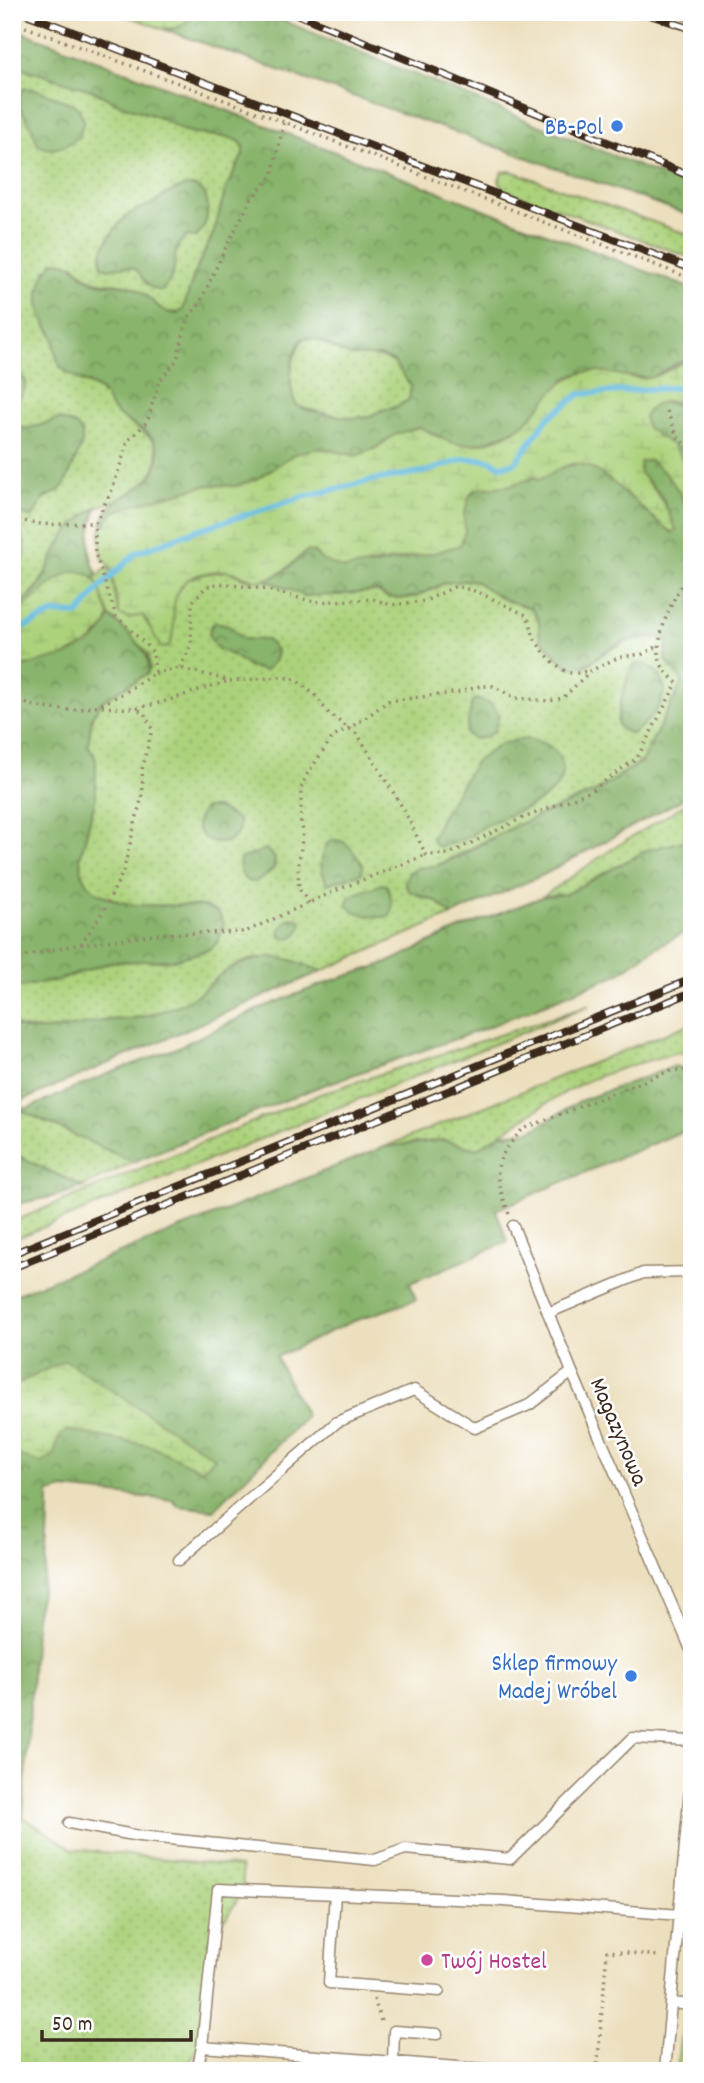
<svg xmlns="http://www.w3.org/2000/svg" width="704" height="2083" viewBox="0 0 704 2083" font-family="Dekko,sans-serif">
<defs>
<pattern id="grass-dots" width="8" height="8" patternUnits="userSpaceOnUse" patternTransform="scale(1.75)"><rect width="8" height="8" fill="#acd27c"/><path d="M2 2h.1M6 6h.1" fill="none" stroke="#95b46b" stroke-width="1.8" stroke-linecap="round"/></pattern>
<pattern id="forest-crowns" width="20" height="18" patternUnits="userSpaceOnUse" patternTransform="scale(1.75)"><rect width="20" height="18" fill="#89b46c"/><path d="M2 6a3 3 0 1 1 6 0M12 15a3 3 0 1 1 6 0" fill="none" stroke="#719358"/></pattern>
<pattern id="wetland-marsh" width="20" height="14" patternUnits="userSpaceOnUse" patternTransform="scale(1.75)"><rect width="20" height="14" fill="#acd27c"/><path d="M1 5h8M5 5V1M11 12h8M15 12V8" fill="none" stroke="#95b46b"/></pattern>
</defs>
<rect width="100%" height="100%" fill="#fff"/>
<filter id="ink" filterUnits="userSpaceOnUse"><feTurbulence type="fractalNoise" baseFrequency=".0143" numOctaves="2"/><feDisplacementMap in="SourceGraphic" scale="14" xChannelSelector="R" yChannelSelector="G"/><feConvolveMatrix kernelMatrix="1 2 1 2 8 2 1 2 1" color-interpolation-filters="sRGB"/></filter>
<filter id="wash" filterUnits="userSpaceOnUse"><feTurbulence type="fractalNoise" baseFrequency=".00686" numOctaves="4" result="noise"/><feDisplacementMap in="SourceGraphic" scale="28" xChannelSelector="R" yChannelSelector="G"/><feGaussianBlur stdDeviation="1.57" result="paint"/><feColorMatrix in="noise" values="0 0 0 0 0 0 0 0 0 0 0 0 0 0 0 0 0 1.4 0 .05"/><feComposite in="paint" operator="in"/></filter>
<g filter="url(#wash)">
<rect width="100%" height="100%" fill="#ecdfbd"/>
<path fill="url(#grass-dots)" stroke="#747e4d" stroke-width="2" d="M117,12h82l-21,16 -15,1z
M12,65l82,26 22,12 45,15 21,12 22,5 25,2 10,4 4,4v10l-17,33 -12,44 -19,40 -12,38c-21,12 -32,-16 -50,-23 -28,-9 -36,4 -59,-22l-29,59c13,15 18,40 32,55 5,4 14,5 19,9 11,7 15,19 24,28 17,16 46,19 35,51 -2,6 -6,13 -11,18 -19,17 -48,16 -65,36 -6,7 -15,16 -20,24 -13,25 -19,50 -47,62z
M511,171l181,65v22l-189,-69 -4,-9 3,-8z
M316,338c8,4 17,12 25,14 36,9 48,-6 71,34l-3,13c-9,7 -15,8 -25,11 -6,1 -10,6 -16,7 -15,4 -58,-5 -72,-12 -9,-22 -6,-47 7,-66z
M110,566l9,48 24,1 5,10 25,-2 -1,-16 4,-12 10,-15 18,-6 24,-3 21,9h17l25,10 33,5 52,-4 11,6 46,-7 11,-7 16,-3h13l32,20 26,8 8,12 1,17 45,30c26,-20 50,-34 83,-29l-3,21 18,22 -41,80 -47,31 -78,33 -81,41 -18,2v28l18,5 16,14 -130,56c-24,-8 -47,-18 -73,-11 -24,7 -37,28 -58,39 -18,9 -41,17 -62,20 -8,1 -18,0 -26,2 -28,5 -64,15 -91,4v-37l47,-8 52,-18 61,-2 38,-11 -7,-43 -68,-1 -15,-3 -25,-10 -8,-9 -6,-13 -1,-12 16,-62v-37l-8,-14 4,-28 10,-16 48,-33 -2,-14 -39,-38 -15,-38z
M692,800v39l-26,7 -66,29 -16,12 -18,7 -24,3 67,-46z
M590,1005l-578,235v-18l308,-128z
M692,1023v32l-15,-3c-31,10 -65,17 -94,31 -38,18 -71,45 -107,66l-34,-9 -58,7z
M16,1108l117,54 -50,25 -71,-34v-43z
M23,1817l50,32 168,18 3,23 -35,53 -6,95 -18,33h-173v-250z
M692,2018v53h-15c2,-16 1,-44 15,-53z"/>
<path fill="url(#forest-crowns)" stroke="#626f45" stroke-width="2" fill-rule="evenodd" d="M199,12h63l430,176v28l-529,-187 15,-1z
M12,28l680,261v70l-15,4 -26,15 -68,-6 -17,6 -43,48 -38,16 -16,3 -14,-1 -35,-17 -32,12 -12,9 -20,8 -25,-6 -36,4 -40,26 -20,6 -27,-1 -94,27 -12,16c1,-41 59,-30 56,-77 -2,-20 -32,-27 -43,-39 -7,-6 -8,-16 -15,-22 -11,-9 -26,-10 -37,-21 -10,-9 -6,-24 -11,-35 -2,-6 -3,-4 -6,-9 -12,-21 -9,-48 9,-64 25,1 19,13 37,20 16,6 32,0 48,10 13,9 20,22 37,23l6,-4 12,-38 19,-40 12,-44 17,-33v-10l-4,-4 -11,-4 -34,-4 -12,-3 -21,-12 -45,-15 -22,-12 -82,-26zM302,339h14l34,17h30l13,5 18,25 -2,13 -13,9 -14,2 -14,7 -16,1 -45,-8 -11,-5c-9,-21 -6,-47 6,-66z
M24,88l14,2 39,16 7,14 -5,17c-12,9 -27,16 -41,8l-6,-17 -12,-20v-14z
M188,186h7l10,8c5,16 3,31 -9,43l-9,-1c-22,17 -2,33 -26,55 -30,-7 -9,-32 -53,-22l-6,-3c-6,-15 17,-47 31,-54 6,-4 14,-5 20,-9 14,-8 18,-14 35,-17z
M12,376h9l5,5 -2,10 -12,19z
M660,402l26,3 6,4v63l-19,-26 -26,-18 -3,-11 5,-10z
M59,419l18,7 5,8v10l-16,38 -7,9 -15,7 -12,20 -20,-7v-86c15,8 32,-2 47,-6z
M648,460c22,13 33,34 44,56v278l-149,81 -91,40 -16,-14 -27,-10 -4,-8 4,-11 9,-4 18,-2 15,-6 66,-35 78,-33 47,-31 41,-79 -18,-23 3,-20c-23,-5 -45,0 -64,13 -12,9 -18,15 -34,16l-13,-11 -17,-20 -1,-17 -8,-12 -26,-8 -32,-20 -29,3 -27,13 -16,3 -14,-2 -11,-6 -38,4 -33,1 -39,-16 18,-8 23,-21 64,15 66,-14 23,-7c5,-15 3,-18 4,-32 5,-36 32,-23 58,-32 12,-4 47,-18 57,-17 20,2 47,30 62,43 11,10 19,19 35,23l-15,-35 -21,-22v-11z
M97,507c-8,23 -12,47 1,68l-4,3 -18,-7c-25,11 -41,31 -64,44v-8c32,-13 34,-39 49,-65 9,-15 22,-26 36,-35z
M12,527c20,9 16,37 0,48z
M109,616c15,14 45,35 39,57l-46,28 -10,16 -4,28 8,14v37l-16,62 1,12 6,13 9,9 24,10 15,3 68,1 15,6 6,11 -6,19 -8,7 -16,5 -22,6 -61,2 -52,18 -47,8v-319c9,0 70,-21 78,-26 9,-6 18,-17 19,-27z
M215,622l13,3 15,14 24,1 10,11 -2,9 -10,11 -16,-4 -15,-11 -16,-7 -9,-13 1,-8z
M642,663l17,11 6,15c-4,20 -17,33 -33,45 -5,-2 -11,-3 -14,-9 -3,-7 9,-46 12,-55l4,-5z
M476,699l15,5 8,11 -5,17c-10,6 -18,10 -28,2l6,-33z
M526,739c16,3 32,7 36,26 7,32 -49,48 -70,57 -10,5 -18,12 -28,17 -7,4 -17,5 -25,8l-5,-3 -2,-6 9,-20 34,-56 26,-18z
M205,808h12l22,12c3,41 -64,21 -34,-12z
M692,839v89l-37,20 -37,26 -140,57 -160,56 -185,75 -117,-54h13l76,-33 69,-26 87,-41 70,-27 56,-18 70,-33 85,-33 24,-3 81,-44z
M331,840c20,-1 20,12 32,24l-1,9 -34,11c-9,-13 -9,-32 3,-44z
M266,849l9,9 -1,10c-4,4 -10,10 -15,12 -15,7 -21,-9 -19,-21z
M381,884l6,1c4,10 7,21 3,31 -13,3 -35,-1 -43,-11l2,-8c11,-7 20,-6 32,-13z
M290,918l11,2v8l-4,6 -9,5 -7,-2 -1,-8z
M272,957l19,3 31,11 -310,134v-80c27,11 63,1 91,-4 9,-2 18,-1 27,-2 20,-3 44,-11 62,-21 12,-7 22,-19 34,-27 14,-9 29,-12 46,-14z
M675,1066l17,5v56l-196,83 12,32 -98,41 6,17 -65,22 -75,35 30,59 -92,94 -36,-4 -5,-6 -109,-11 -15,4c0,39 -1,81 -13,119l-13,205 -11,4v-525l372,-149 59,-7 33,9 26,-15 30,-4 48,-29z
M12,1153l71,34 -23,8 -48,10z"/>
<path fill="url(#wetland-marsh)" stroke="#747e4d" stroke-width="2" d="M692,359v50c-17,-12 -39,-10 -48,8l3,11 26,18 19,26v44c-11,-22 -22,-43 -43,-56l-9,2v11c20,22 25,30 36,57l-3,3c-25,-15 -74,-75 -102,-69 -10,3 -21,10 -30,15l-7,-2 -23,8 -37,5 -4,5 -6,19 1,17 -5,14 -23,7 -93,17 -22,-9 -8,-8 -7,-1c-14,9 -22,23 -39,28 -16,5 -26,-7 -41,-8 -10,-1 -34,3 -41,10 -22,20 -5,46 -18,66l-7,1 -18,-33 -15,3 -9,-4 -9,-48 -8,-9 -2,-23 2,-6 12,-16 19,-7 75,-20 27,1 20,-6 40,-26 23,-6 38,8 20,-8 20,-14 24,-7c11,6 21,13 34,16 25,6 61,-7 78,-27 14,-16 26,-35 47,-42 23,-9 46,7 69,4 16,-2 28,-15 44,-19z
M76,571l13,4 8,7 12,34 -3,10 -16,17 -23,12 -55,14v-54c21,-12 41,-39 64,-44z
M65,1360l150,98 -14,12 -50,-24 -85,-16 -8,9 -4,16 -13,8 -29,-10v-66z"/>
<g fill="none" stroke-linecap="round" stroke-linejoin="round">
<path stroke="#61b9de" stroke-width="6" d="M12,633l42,-20 25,1 21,-27 36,-34 61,-23 106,-33 71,-17 54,-9 36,-12h22l15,7 14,-3 33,-45 32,-24 104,-7 8,3"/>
</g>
</g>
<g filter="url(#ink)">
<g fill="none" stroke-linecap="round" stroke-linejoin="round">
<defs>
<path id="service" d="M679,12l13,5
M513,1226l59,146 120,280
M548,1313l95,-40 49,-1
M179,1560l158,-138 77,-32 61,38 54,-23 43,-33
M69,1823l70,13 236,24 30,-11 105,10 123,-121 59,3
M335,1894l-6,89 110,8
M672,2003l20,2
M202,2047l16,-158 286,12 176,14
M393,2063l1,-32 43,3
M197,2071l5,-24 308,24
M665,2071l27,-305"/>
</defs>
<use href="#service" stroke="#94846e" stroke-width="13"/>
<path stroke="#94846e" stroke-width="3.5" stroke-dasharray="2 5" stroke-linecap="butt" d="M12,22l272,100 408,157
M667,411l10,25 15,16
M12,516c27,14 54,6 83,7
M180,668l11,-22 1,-44 14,-15 14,-4 43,6 52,13 58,-3 18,6 34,-4 31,-15 22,6 48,23c5,7 5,14 8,22 5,11 25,34 37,36 5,1 11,-1 17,-2
M155,673l25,-5 51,13 49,-4 15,2 20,16 14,19 29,21 46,75 22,45 23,-1 67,-33 75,-30 46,-33 40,-75c-6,-6 -15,-14 -17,-22 -6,-25 15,-71 32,-89
M12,701c10,1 18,4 27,6 53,10 74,-7 116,-34l-2,-21 -37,-36 -21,-63v-30l17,-33 16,-49 19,-19 12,-41 18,-21 10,-41 12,-14 24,-52 28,-54 21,-23 12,-54
M102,706c43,10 84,-15 125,-24
M309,903l-10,-14 -1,-19 5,-39 -2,-8v-35l5,-12 26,-38 32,-19 24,-18 73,-9 19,-6h13l23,12 33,3 14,-3 27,-27 29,-14 24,-3 15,-8
M81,944l23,-34 19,-38 20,-80 -1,-22 10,-41 -8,-16 -8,-5
M12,959l58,-13 90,-12 85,-2 92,-42 89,-35
M509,1214c-16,-42 -18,-51 14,-85l146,-58 23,-1
M374,1999l7,22 3,2
M597,2071l10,-120 53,5"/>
<use href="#service" stroke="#fff" stroke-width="10"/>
<defs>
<path id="rail" d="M21,12l671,257
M292,12l400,165
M641,12l51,17
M12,1254l680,-275
M12,1268l680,-276"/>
</defs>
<use href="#rail" stroke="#3b2a1e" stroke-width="8"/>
<use href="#rail" stroke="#fff" stroke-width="5" stroke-dasharray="16" stroke-linecap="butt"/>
</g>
</g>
<g fill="#3f7fe0" stroke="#fff" stroke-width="2.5">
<circle cx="617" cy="126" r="7"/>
<circle cx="631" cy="1676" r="7"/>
</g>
<circle fill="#d1479c" stroke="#fff" stroke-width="2.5" cx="427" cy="1960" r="7"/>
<g text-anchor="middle" stroke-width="5" stroke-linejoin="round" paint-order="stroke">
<g font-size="24" fill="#366cbe" stroke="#fff" text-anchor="end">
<text x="603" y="134">BB-Pol</text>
<text x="617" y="1670">Sklep firmowy<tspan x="617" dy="28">Madej Wróbel</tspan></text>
</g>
<g font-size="24" fill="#3b2a1e" stroke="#fff">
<text transform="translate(620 1431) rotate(67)" y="8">Magazynowa</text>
</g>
<g font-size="24" fill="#b23c85" stroke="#fff" text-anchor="start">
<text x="441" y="1968">Twój Hostel</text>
</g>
</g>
<rect width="704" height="2083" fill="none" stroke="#fff" stroke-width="42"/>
<path d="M42 2030v10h149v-10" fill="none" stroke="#3b2a1e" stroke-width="3.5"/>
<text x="52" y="2030" font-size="21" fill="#3b2a1e" stroke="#ffffff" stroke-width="5" paint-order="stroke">50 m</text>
</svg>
